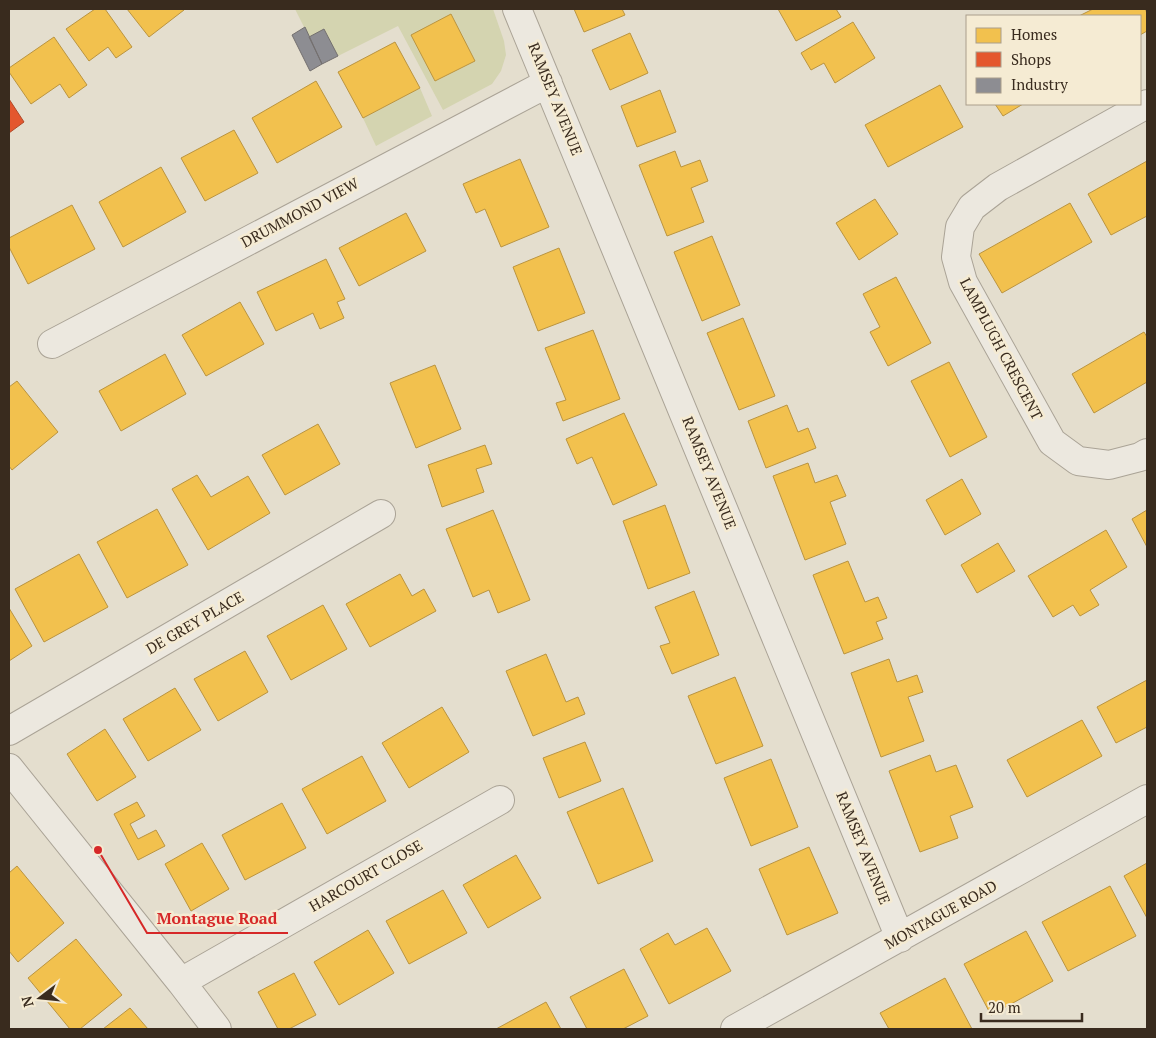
<svg xmlns="http://www.w3.org/2000/svg" width="1156" height="1038" viewBox="0 0 1156 1038" font-family="'PT Serif',serif">
<rect width="100%" height="100%" fill="#e4dece"/>
<path fill="#d4d4b0" fill-rule="evenodd" d="M295,9h198l11,32 2,14 -5,16 -9,13 -49,26 -45,-84 -60,30 -29,-19zM412,35l63,26 -40,20z
M420,88l12,28 -56,30 -13,-28z"/>
<path fill="#f2c14e" stroke="#ba9440" d="M95,9h10l27,38 -16,11 -8,-11 -19,14 -23,-32z
M127,9h56l1,1 -35,27z
M574,9h48l3,6 -41,17z
M778,9h58l5,8 -45,24z
M1093,9h52l2,4v18l-7,4v-19h-61z
M451,14l24,47 -40,20 -24,-46z
M853,22l22,36 -40,25 -11,-20 -13,7 -10,-17z
M630,33l18,40 -38,17 -18,-40z
M54,37l33,48 -18,13 -9,-14 -29,20 -22,-32v-4z
M395,42l25,46 -57,30 -25,-46z
M316,81l26,46 -65,36 -25,-45z
M940,85l23,42 -75,40 -23,-42z
M660,90l16,42 -39,15 -16,-41z
M995,104h28l-20,12z
M234,130l24,43 -53,28 -24,-43z
M675,151l6,16 19,-7 8,21 -17,7 13,34 -37,14 -28,-71z
M520,159l29,68 -48,20 -16,-38 -9,4 -13,-29z
M1147,161v55l-36,19 -23,-41z
M161,167l25,45 -63,35 -24,-45z
M875,199l23,35 -39,26 -23,-37z
M1070,203l22,39 -90,51 -23,-39z
M72,205l23,44 -67,35 -19,-37v-9z
M406,213l20,38 -67,35 -20,-38z
M712,236l28,69 -38,16 -28,-69z
M559,248l26,65 -47,18 -25,-64z
M326,259l19,40 -8,3 7,16 -24,11 -7,-16 -37,18 -19,-39z
M896,277l35,66 -43,23 -18,-34 10,-5 -17,-33z
M240,302l24,42 -58,32 -24,-41z
M743,318l32,78 -36,14 -32,-77z
M593,330l27,69 -57,22 -7,-18 10,-3 -21,-52z
M1144,332l3,5v45l-53,31 -22,-39z
M165,354l21,40 -65,37 -22,-40z
M949,362l38,75 -37,20 -39,-76z
M435,365l26,64 -45,19 -26,-65z
M17,381l41,51 -46,38 -3,-4v-79z
M787,405l11,27 10,-4 8,20 -50,20 -18,-47z
M624,413l33,72 -44,20 -21,-48 -15,7 -11,-25z
M318,424l22,40 -55,31 -23,-40z
M485,445l7,19 -16,5 8,23 -42,15 -14,-42z
M808,463l7,20 22,-8 9,21 -16,6 16,42 -41,16 -32,-84z
M197,475l14,22 37,-21 22,37 -62,37 -36,-61z
M962,479l19,35 -36,21 -19,-35z
M665,505l25,68 -42,16 -25,-68z
M157,509l31,56 -61,33 -30,-56z
M493,510l37,90 -32,13 -9,-23 -16,7 -27,-68z
M1147,510v37l-15,-28z
M1106,530l21,37 -37,23 9,15 -19,11 -7,-11 -20,12 -25,-41z
M998,543l17,28 -38,22 -16,-28z
M79,554l29,53 -64,35 -29,-53z
M848,561l17,41 13,-5 9,21 -11,4 7,17 -39,15 -31,-79z
M400,574l12,22 12,-7 12,22 -66,36 -24,-43z
M694,591l25,64 -47,19 -12,-28 10,-3 -15,-36z
M323,605l24,44 -56,31 -24,-44z
M9,608l23,38 -23,15z
M245,651l23,41 -50,29 -24,-42z
M546,654l20,48 12,-5 7,17 -52,22 -27,-65z
M889,659l8,23 20,-7 6,17 -15,5 16,44 -43,16 -30,-84z
M735,677l28,69 -47,18 -28,-68z
M1147,680v47l-31,16 -19,-36z
M175,688l26,42 -53,31 -25,-42z
M442,707l27,45 -60,36 -27,-45z
M1082,720l20,36 -75,41 -20,-37z
M105,729l31,48 -39,24 -30,-47z
M585,742l16,39 -42,17 -16,-40z
M930,755l6,17 20,-7 17,42 -23,9 8,22 -38,14 -31,-81z
M362,756l24,45 -59,33 -25,-45z
M771,759l27,68 -47,19 -27,-68z
M623,788l30,73 -55,23 -31,-72z
M137,802l8,14 -15,8 8,15 18,-9 9,16 -27,14 -24,-46z
M282,803l24,45 -61,32 -23,-45z
M202,843l27,46 -38,22 -26,-47z
M809,847l29,66 -51,22 -28,-66z
M516,855l25,43 -53,30 -25,-43z
M1147,863v55l-23,-42z
M17,866l47,57 -46,39 -9,-11v-78z
M1110,886l26,50 -68,35 -26,-49z
M443,890l24,43 -58,31 -23,-43z
M707,928l24,43 -62,33 -29,-55 28,-16 7,12z
M368,930l26,43 -55,32 -25,-43z
M1026,931l27,50 -62,34 -27,-51z
M76,939l46,56 -42,34h-10l-42,-51z
M624,969l24,47 -25,13h-36l-17,-32z
M294,973l22,42 -27,14h-11l-20,-37z
M945,978l27,51h-83l-9,-16z
M546,1002l15,27h-65z
M130,1008l18,21h-45z"/>
<path fill="#e4572e" stroke="#b14a29" d="M9,99l15,23 -15,11z"/>
<path fill="#8d8d92" stroke="#74706f" d="M305,27l17,37 -12,7 -18,-36z
M324,29l14,27 -16,8 -13,-27z"/>
<g fill="none" stroke-linecap="round" stroke-linejoin="round">
<defs>
<path id="minor" d="M517,9l383,929
M1147,104l-149,83 -26,20 -12,20 -4,30 7,25 89,160 26,19 31,4 31,-8 7,-4
M52,344l496,-261
M9,731l372,-217
M9,768l172,214 36,47
M181,982l319,-182
M735,1029l412,-230"/>
</defs>
<use href="#minor" stroke="#aaa396" stroke-width="30"/>
<use href="#minor" stroke="#ece8df" stroke-width="28"/>
</g>
<g text-anchor="middle" stroke-width="5" stroke-linejoin="round" paint-order="stroke">
<g font-size="15" fill="#392b1e" stroke="#f5ebd3">
<text transform="translate(555 99) rotate(68)" y="5">RAMSEY AVENUE</text>
<text transform="translate(300 213) rotate(-28)" y="5">DRUMMOND VIEW</text>
<text transform="translate(1001 349) rotate(62)" y="5">LAMPLUGH CRESCENT</text>
<text transform="translate(709 473) rotate(68)" y="5">RAMSEY AVENUE</text>
<text transform="translate(195 623) rotate(-30)" y="5">DE GREY PLACE</text>
<text transform="translate(863 848) rotate(68)" y="5">RAMSEY AVENUE</text>
<text transform="translate(366 876) rotate(-30)" y="5">HARCOURT CLOSE</text>
<text transform="translate(941 915) rotate(-29)" y="5">MONTAGUE ROAD</text>
</g>
</g>
<path fill="none" stroke="#d62828" stroke-width="2" d="M98 850L147 933H288"/>
<circle fill="#d62828" stroke="#f5ebd3" stroke-width="2" cx="98" cy="850" r="5"/>
<g font-size="16" text-anchor="middle" font-weight="bold" fill="#d62828" stroke="#f5ebd3" stroke-width="5" stroke-linejoin="round" paint-order="stroke">
<text x="217" y="924">Montague Road</text>
</g>
<rect width="1156" height="1038" fill="none" stroke="#392b1e" stroke-width="20"/>
<rect x="966" y="15" width="175" height="90" fill="#f5ebd3" stroke="#aa9e8b"/>
<rect x="976" y="28" width="25" height="15" fill="#f2c14e" stroke="#aa9e8b"/>
<text x="1011" y="40" font-size="15" fill="#392b1e">Homes</text>
<rect x="976" y="52" width="25" height="15" fill="#e4572e" stroke="#aa9e8b"/>
<text x="1011" y="65" font-size="15" fill="#392b1e">Shops</text>
<rect x="976" y="78" width="25" height="15" fill="#8d8d92" stroke="#aa9e8b"/>
<text x="1011" y="90" font-size="15" fill="#392b1e">Industry</text>
<g transform="translate(40 998) rotate(254)" stroke="#f5ebd3" stroke-width="4" paint-order="stroke">
<path d="M0-4L9 19L0 12L-9 19Z" fill="#392b1e"/>
<text y="-8" font-size="14" font-weight="bold" text-anchor="middle" fill="#392b1e">N</text>
</g>
<path d="M981 1013v8h101v-8" fill="none" stroke="#392b1e" stroke-width="2.5"/>
<text x="988" y="1013" font-size="15" fill="#392b1e" stroke="#f5ebd3" stroke-width="4" paint-order="stroke">20 m</text>
</svg>
